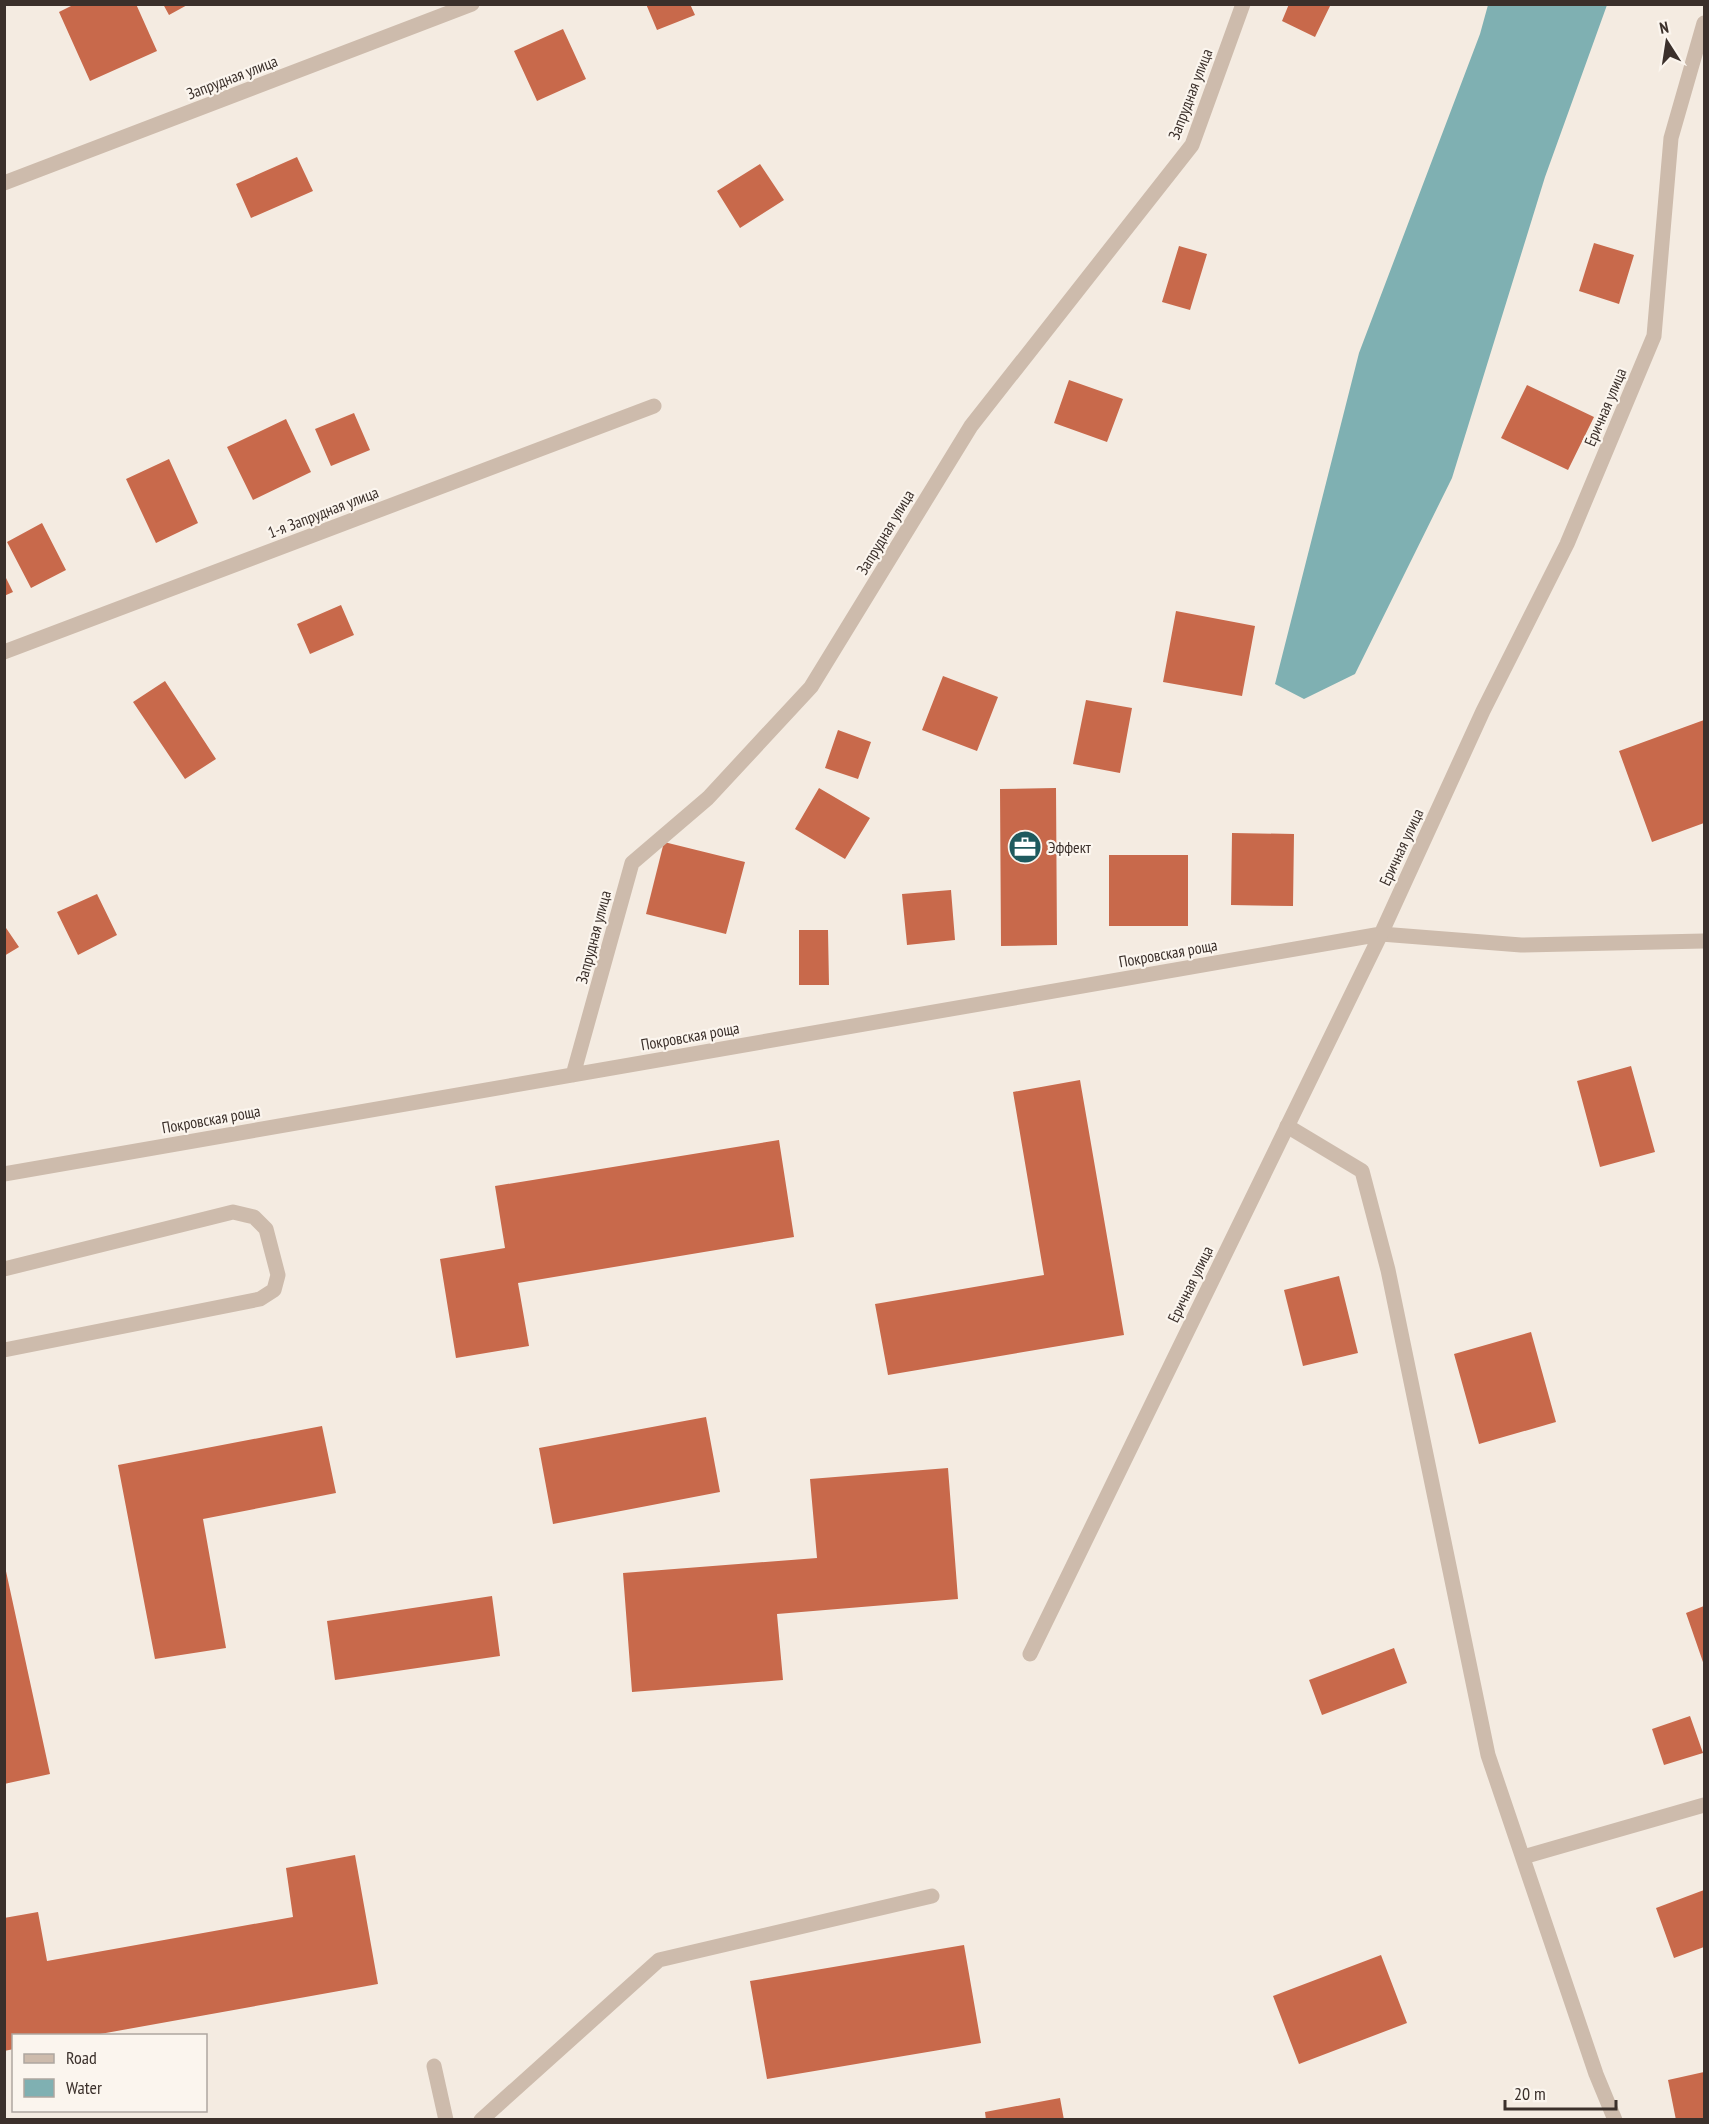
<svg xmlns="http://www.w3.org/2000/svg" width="1709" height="2124" viewBox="0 0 1709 2124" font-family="'PT Sans Narrow',sans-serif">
<rect width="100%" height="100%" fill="#f4ebe1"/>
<path fill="#7fb0b2" d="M1488,5h119l-62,172 -93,301 -97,196 -51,25 -29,-15 84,-331 121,-319z"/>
<path fill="#c8694b" d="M75,4h61l21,47 -67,30 -31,-69z
M163,4h26l-20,11z
M646,4h44l5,11 -38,15z
M1289,4h42l-16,33 -33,-16z
M563,29l23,50 -49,22 -23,-50z
M297,157l16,34 -62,27 -15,-34z
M760,164l24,36 -44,28 -23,-37z
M1594,243l40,12 -15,49 -40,-13z
M1179,246l28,8 -17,56 -28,-8z
M1069,380l54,19 -16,43 -53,-19z
M1527,385l67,32 -26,53 -67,-32z
M354,413l16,37 -39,16 -16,-37z
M286,419l25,53 -58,28 -26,-53z
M169,459l29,64 -42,20 -30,-64z
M42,523l24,47 -35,18 -24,-46z
M4,574l9,18 -9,4z
M341,605l13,30 -44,19 -13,-30z
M1176,611l79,15 -13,70 -79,-14z
M943,676l55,21 -21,54 -55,-21z
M165,681l51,78 -31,20 -52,-77z
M1086,700l46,8 -12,65 -47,-9z
M1704,720v103l-52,19 -33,-91z
M838,730l33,12 -13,37 -33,-11z
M819,788l51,30 -25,41 -50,-30z
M1056,788l1,157 -56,1 -1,-157z
M1232,833l62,1 -1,72 -62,-1z
M664,842l81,20 -19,72 -80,-20z
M1109,855h79v71h-79z
M951,890l4,50 -48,5 -5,-51z
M97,894l20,41 -39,20 -21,-43z
M4,925l15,22 -15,9z
M799,930h29l1,55h-30z
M1631,1066l24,86 -55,15 -23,-86z
M1080,1080l44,255 -236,40 -13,-71 169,-29 -31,-183z
M779,1140l15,97 -276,46 11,63 -73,12 -16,-99 65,-11 -10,-62z
M1339,1276l19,77 -55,13 -19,-76z
M1531,1332l25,90 -77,22 -25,-90z
M706,1417l14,75 -167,32 -14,-76z
M322,1426l14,67 -133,26 23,129 -71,11 -37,-194z
M948,1468l10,131 -181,15 6,66 -151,12 -9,-119 194,-15 -7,-79z
M4,1562l46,212 -46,10z
M492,1596l8,60 -165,24 -8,-59z
M1704,1606v59l-18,-52z
M1394,1648l13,35 -85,32 -13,-35z
M1690,1716l13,37 -39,12 -12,-36z
M355,1855l23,129 -289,52h-75v13l-10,2v-133l34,-6 9,49 246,-44 -7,-49z
M1704,1890v57l-30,11 -18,-50z
M964,1945l17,98 -214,36 -17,-98z
M1381,1955l26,68 -108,41 -26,-68z
M1704,2072v48h-28l-8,-40z
M1060,2098l4,22h-78l-1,-8z"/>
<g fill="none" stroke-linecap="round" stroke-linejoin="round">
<path stroke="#cdbbac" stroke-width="15" d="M1381,934l140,11 183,-4
M1287,1126l75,45 26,99 100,485 108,319 19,46
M4,1269l229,-57 21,5 12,12 12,46 -4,15 -14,9 -256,51
M1523,1857l181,-52
M434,2066l12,54
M481,2120l178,-160 273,-64"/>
<path stroke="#cdbbac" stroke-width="15" d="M4,183l468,-179
M4,652l650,-246
M573,1075l59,-212 76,-65 103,-111 160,-261 221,-281 51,-141
M4,1174l1377,-240
M1030,1654l351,-720 102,-223 84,-167 87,-208 17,-198 33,-115"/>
</g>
<defs>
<symbol id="office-disc" viewBox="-11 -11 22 22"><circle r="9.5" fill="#1f5a5e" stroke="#fbf5ee"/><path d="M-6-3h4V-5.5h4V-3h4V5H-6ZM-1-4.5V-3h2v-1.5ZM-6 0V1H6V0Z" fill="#fff"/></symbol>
</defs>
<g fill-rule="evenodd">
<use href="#office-disc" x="1006" y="828" width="38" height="38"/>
</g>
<g text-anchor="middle" stroke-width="4.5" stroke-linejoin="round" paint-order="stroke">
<g font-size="16" fill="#3b302b" stroke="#fbf5ee">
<text transform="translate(232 77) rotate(-21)" y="6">Запрудная улица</text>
<text transform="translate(1190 94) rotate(-69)" y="6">Запрудная улица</text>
<text transform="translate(1605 407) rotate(-67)" y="6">Еричная улица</text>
<text transform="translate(323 512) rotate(-21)" y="6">1-я Запрудная улица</text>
<text transform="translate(885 532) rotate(-59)" y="6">Запрудная улица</text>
<text transform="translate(1401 847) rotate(-65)" y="6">Еричная улица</text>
<text transform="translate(593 937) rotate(-75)" y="6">Запрудная улица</text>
<text transform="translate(1168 953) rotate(-10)" y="6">Покровская роща</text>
<text transform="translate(690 1036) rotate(-10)" y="6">Покровская роща</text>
<text transform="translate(211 1119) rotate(-10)" y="6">Покровская роща</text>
<text transform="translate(1190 1284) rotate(-64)" y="6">Еричная улица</text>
</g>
<g font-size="16" fill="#3b302b" stroke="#fbf5ee" text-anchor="start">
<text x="1048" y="853">Эффект</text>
</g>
</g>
<rect width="1709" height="2124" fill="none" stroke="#3b302b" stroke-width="12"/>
<rect x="12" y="2034" width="195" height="78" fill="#fbf5ee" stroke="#aea6a0" stroke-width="1.5"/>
<rect x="24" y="2054" width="30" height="9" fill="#cdbbac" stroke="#aea6a0" stroke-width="1.5"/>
<text x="66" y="2064" font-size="18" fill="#3b302b">Road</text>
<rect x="24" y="2079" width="30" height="18" fill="#7fb0b2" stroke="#aea6a0" stroke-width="1.5"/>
<text x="66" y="2094" font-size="18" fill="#3b302b">Water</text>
<g transform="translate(1667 42) rotate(348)" stroke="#fbf5ee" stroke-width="4.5" paint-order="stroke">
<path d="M0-4.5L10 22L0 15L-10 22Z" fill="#3b302b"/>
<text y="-9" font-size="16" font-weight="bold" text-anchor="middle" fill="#3b302b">N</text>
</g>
<path d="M1505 2100v9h111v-9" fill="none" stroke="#3b302b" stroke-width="3"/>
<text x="1514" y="2100" font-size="18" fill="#3b302b" stroke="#fbf5ee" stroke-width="4.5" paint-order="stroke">20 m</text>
</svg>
